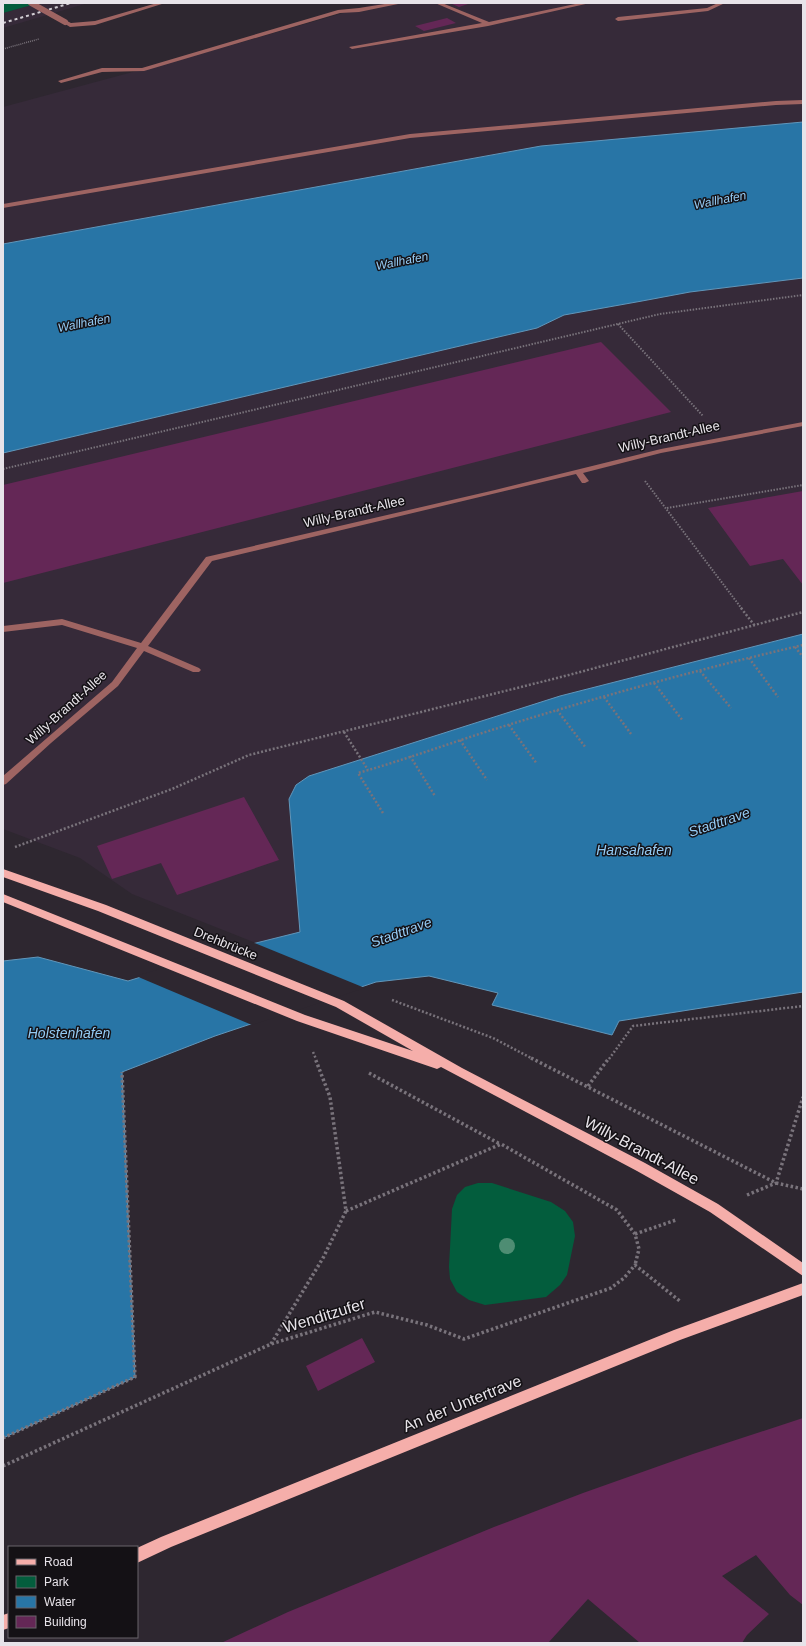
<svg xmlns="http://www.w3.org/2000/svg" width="806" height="1646" viewBox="0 0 806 1646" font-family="Helvetica,sans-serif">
<rect width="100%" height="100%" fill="#2e2730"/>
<path fill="#362a39" d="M39,3h49l-85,25v-15z
M378,3h425v119l-262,24 -538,98v-137l215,-58z
M803,278v356l-243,62 -271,103 11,133 -44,11 -124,-49 -52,-36 -77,-29v-376l534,-125 27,-13 126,-23z"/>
<path fill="#035d3d" d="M3,3h36l-36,10z
M478,1183h14l59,19 14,9 8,11 2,14 -8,39 -7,10 -14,12 -61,8 -16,-5 -12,-8 -7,-13 -1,-12 3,-58 5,-14 8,-8z"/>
<path fill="#2875a6" stroke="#6196ba" d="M803,122v156l-113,14 -48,9 -78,14 -27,13 -534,125v-209l538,-98z
M803,634v358l-184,29 -7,14 -120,-30 6,-12 -69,-17 -53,6 -161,54 -93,36 13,305 -132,61v-477l35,-4 90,24 104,-32 68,-17 -11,-133 7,-14 13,-9 251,-80z"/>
<path fill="#2e2730" d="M252,942l113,46 -113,37 -116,-49z"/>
<path fill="#642756" d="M450,3h21l-12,4z
M447,18l9,5 -32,8 -9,-5z
M601,342l70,70 -668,171v-98z
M803,491v94l-20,-26 -33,7 -42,-58z
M244,797l35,63 -102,35 -16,-32 -49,16 -15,-33z
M362,1338l13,24 -57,29 -12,-25z
M803,1418v187l-13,-10 -34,-40 -34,21 47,38 -22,21 -5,8h-102l-52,-44 -40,44h-327l67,-31 206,-85 89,-34 110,-39z"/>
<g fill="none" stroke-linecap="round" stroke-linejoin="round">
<path stroke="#79737b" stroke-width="1.5" stroke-dasharray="1 1" stroke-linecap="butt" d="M3,49l36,-10"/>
<path stroke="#79737b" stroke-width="2" stroke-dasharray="1.5 1.5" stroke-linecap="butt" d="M618,324l85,92
M3,469l657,-155 143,-19
M645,481l97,128
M667,508l136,-23"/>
<path stroke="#79737b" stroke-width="2.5" stroke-dasharray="2 2" stroke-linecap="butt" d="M741,608l14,18
M795,647l8,10
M749,658l29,39
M700,671l31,37
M654,683l29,38
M604,697l27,37
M557,710l29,38
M509,725l28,39
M344,732l24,38
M460,740l27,40
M410,756l25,40
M383,813l-25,-40c50,-14 100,-33 150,-48 97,-30 196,-57 295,-80
M15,847l157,-58 77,-34 320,-80 234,-63
M392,1000l101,38 40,21
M313,1052l3,7
M609,1059l24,-33 170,-20"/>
<path stroke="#79737b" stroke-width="3.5" stroke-dasharray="2.5 2.5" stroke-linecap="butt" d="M531,1058l245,125 27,6
M369,1073l131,71
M588,1086l21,-28
M747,1195l29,-12 27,-86
M346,1211l155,-67 116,66 18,24 4,15 -4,16
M635,1234l41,-14
M271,1344l52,-86 23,-47 -16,-114 -15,-39
M3,1438l132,-61 -13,-305
M3,1466l268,-122 104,-32 52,13 37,14 147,-51 13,-10 11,-13 46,37"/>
<path fill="#9e6462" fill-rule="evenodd" d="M157,3h8l-70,22 -25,2 -8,-5 3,-2 6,3 24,-2z
M391,3h12l-44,9 -19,1 -196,58 -42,1 -41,11 -3,-2 44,-13h40l196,-58 21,-2z
M435,3h7l47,19 91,-19h10l-102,23 -136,23 -3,-2 133,-24z
M718,3h7l-17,8 -90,10 -3,-2 3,-2 89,-9z
M803,100v4l-27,1 -366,33 -407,70v-4l407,-70 366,-33z
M803,422v4l-142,27 -78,20 6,8 -4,2h-3l-6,-9 -364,87 -64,85 51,22 2,2 -2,2h-6l-49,-21 -26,35 -67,57 -45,41 -3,1v-9l109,-94 25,-34 -75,-23 -59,7v-6l59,-7 79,24 65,-86 289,-67 166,-41z"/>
<path fill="#f5aeaa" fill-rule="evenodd" d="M3,869l103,36 238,96 118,67 183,95 73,41 85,59v13l-93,-64 -73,-41 -196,-104 -4,2 -140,-48 -294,-119v-8l302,121 108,36 -77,-44 -238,-96 -95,-34z
M803,1283v12l-123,45 -509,207 -34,16v-15l24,-11 513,-207z
M9,1613v15l-6,2v-15z"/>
<path stroke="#d1cdd3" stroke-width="2" stroke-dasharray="3 3" stroke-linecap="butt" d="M3,23l68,-20"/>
<path stroke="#9e6462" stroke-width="6" d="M31,3l34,19"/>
</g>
<circle fill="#4e8d73" cx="507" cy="1246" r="8"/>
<g text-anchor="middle" stroke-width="3" stroke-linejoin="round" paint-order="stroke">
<g font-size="12" font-style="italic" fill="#94cbf4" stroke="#141115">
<text transform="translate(720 200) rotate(-11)" y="4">Wallhafen</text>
<text transform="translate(402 261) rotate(-11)" y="4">Wallhafen</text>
<text transform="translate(84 323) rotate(-11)" y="4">Wallhafen</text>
</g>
<g font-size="13" fill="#e7e3e9" stroke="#141115">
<text transform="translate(669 436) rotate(-13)" y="5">Willy-Brandt-Allee</text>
<text transform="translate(354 511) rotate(-13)" y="5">Willy-Brandt-Allee</text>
<text transform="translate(66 707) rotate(-42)" y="5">Willy-Brandt-Allee</text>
<text transform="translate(226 943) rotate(22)" y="5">Drehbrücke</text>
</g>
<g font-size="14" font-style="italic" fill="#94cbf4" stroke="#141115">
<text transform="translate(719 822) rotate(-19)" y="5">Stadttrave</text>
<text x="634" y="855">Hansahafen</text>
<text transform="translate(401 932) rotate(-20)" y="5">Stadttrave</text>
<text x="69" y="1038">Holstenhafen</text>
</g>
<g font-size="16" fill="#e7e3e9" stroke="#141115">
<text transform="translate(642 1150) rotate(28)" y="6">Willy-Brandt-Allee</text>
<text transform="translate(324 1315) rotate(-17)" y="6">Wenditzufer</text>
<text transform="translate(462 1403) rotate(-22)" y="6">An der Untertrave</text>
</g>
</g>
<rect width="806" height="1646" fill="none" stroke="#e7e3e9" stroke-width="8"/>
<rect x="8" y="1546" width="130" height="92" fill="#141115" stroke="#68656a"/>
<rect x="16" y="1559" width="20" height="6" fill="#f5aeaa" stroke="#68656a"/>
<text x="44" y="1566" font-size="12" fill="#e7e3e9">Road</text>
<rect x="16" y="1576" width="20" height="12" fill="#035d3d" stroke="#68656a"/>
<text x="44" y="1586" font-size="12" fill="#e7e3e9">Park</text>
<rect x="16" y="1596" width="20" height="12" fill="#2875a6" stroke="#68656a"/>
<text x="44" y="1606" font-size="12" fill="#e7e3e9">Water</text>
<rect x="16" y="1616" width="20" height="12" fill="#642756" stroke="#68656a"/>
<text x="44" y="1626" font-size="12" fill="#e7e3e9">Building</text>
</svg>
